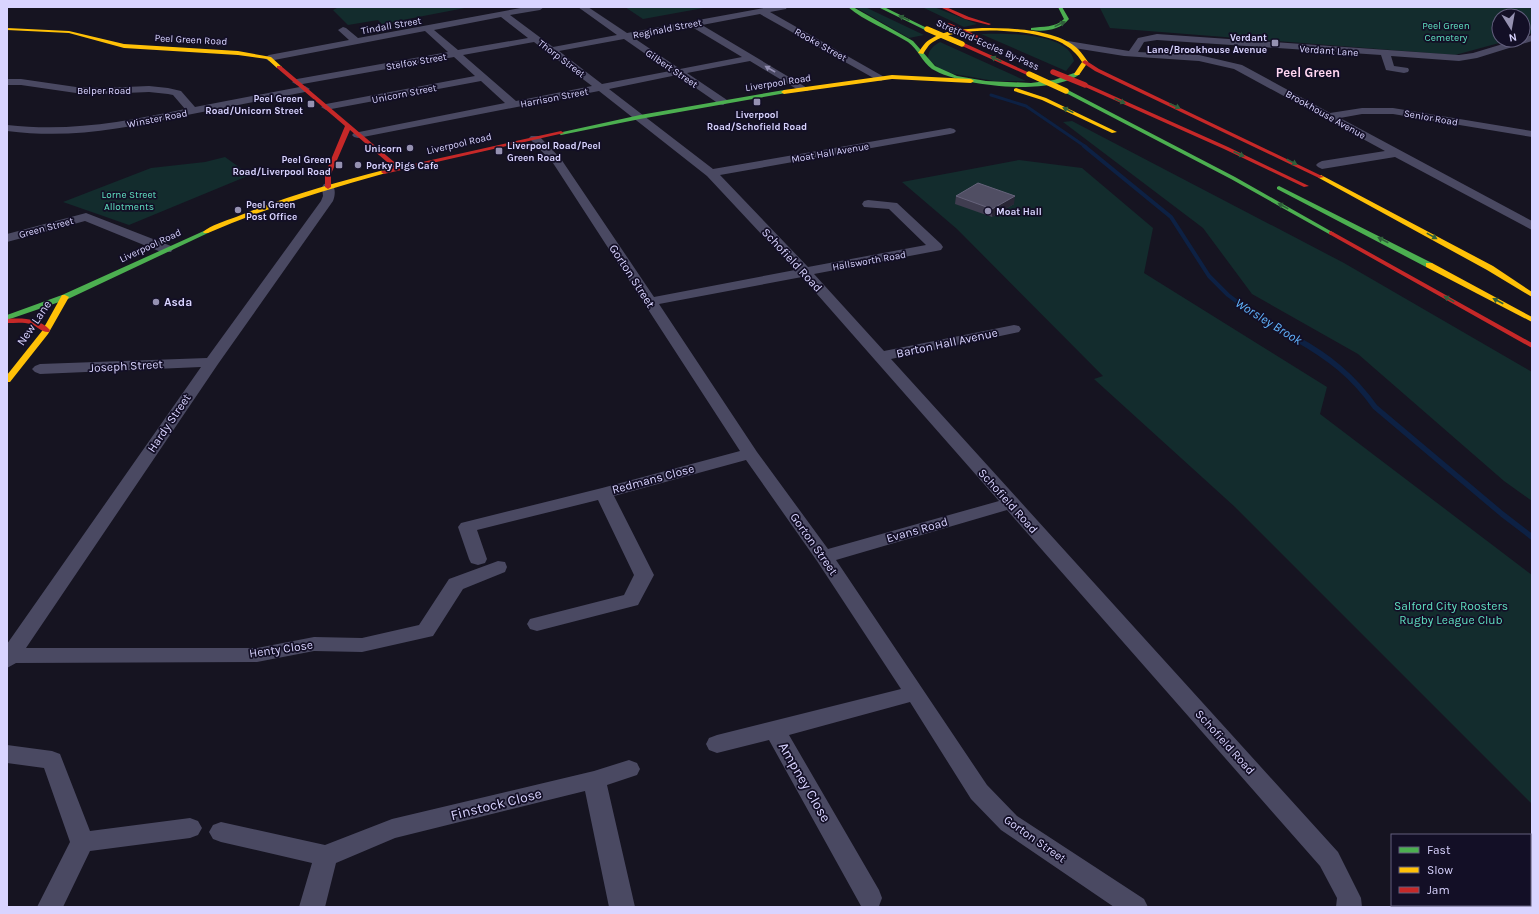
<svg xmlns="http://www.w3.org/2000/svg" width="1539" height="914" viewBox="0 0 1539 914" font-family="Karla,sans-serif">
<rect width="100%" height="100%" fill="#161421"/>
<path fill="#132c2d" d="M339,7h131l-88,17 -4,-4 -30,5 -15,-15z
M625,7h84l-66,12z
M855,7h10l59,28 -15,3z
M922,7h12l43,17 -13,3z
M1532,7v26l-9,3v-20h-24v24h11l-55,15 -345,-27 -10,-20z
M981,34c23,-1 88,-2 93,27l-8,10z
M940,42l86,39h-32l-51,-9 -15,-13c0,-9 5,-13 12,-17z
M1072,121l272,142 188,109v129l-28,-20 -146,-127 -106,-60 -49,-66 -140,-106z
M225,157l25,18 -121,50 -66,-23 88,-34 54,-6z
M1019,160l63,8 71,60 -9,45 183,114 -7,27 212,161v229l-297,-297 -141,-128 9,-3 -146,-147 -55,-47z"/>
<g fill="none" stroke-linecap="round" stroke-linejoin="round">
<path stroke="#0d2144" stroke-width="3" d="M991,95l35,11 60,41"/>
<path stroke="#0d2144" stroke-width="4" d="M1084,146l87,71 38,59 19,19 27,20 42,24"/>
<path stroke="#0d2144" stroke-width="5.5" d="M1295,338c34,19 58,38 80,69l127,107 30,23"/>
<path fill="#4a4962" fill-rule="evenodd" d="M526,7h18l-4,3 -30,5 43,32 64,-12 -39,-28h10l39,26 142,-26h18l-1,2 -16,3 116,66 -5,3 -4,-1 -117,-66 -58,11 107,64 -1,2h-8l-50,-30 -63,12 40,27 1,2 -5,3 -4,-1 -42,-29 -68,14 104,80 237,-41 4,1 2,2 -2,2 -4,1 -230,41 88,92 118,-22 -37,-36 -25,-2 -2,-3 2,-3 4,-1 29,3 44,41 2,3 -2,3 -5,1 -122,23 70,77 130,-26 5,1 2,3 -2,3 -128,27 447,493 23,46 1,9h-26l1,-9 -17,-32 -313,-356 -171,50 151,225 30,31 127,83 4,8h-34l-113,-77 -30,-31 -61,-97 -121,33 90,155 3,8 -3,8h-18l-92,-166 -52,13 -8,-3 -3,-6 3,-6 8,-3 184,-46 -84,-128 -71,-101 -132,36 40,79 -16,30 -101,26 -7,-2 -3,-5 3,-5 94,-24 10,-20 -36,-75 -121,30 10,29 -2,4 -7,2 -7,-2 -2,-4 -11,-32 3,-4 141,-35 138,-37 -187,-288 -22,-23 -2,-2 2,-2h8l22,23 93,138 141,-27 -88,-94 -108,-85 -241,47 -4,-1 -2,-2 2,-2 151,-30 -24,-22 -155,29 -5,-3 5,-3 149,-28 -21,-19 -157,28 -5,-3 5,-3 151,-27 -23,-21 -156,30 -5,-3 5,-3 80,-15 -11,-10 5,-3 3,1 12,10zM501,17l27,21 -70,12 -24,-20zM692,27l50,30 -62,12 -46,-31zM624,39l46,32 -68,13 -43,-33zM534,42l58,44 -76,15 -53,-46zM802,277l197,224 -171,48 -71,-97 -98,-148z
M1157,34l302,21 14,-2 43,-13h7v-2l9,-3v6l-55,17 -18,3 -68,-5 3,10 14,2 1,2 -1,2 -4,1 -18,-3 -5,-15 -224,-15 -13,2 -6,10 61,3 43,10 88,48 32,-5h31l139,23v6l-139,-23h-31l-22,4 192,103v9l-137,-73 -73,12 -4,-2 -2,-2 2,-2 4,-2 63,-10 -151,-82 -35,-8 -75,-5 -56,-9 -5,-3 5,-3 61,10 9,-13z
M7,79h14l55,8 26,1 47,-2 19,2 13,3 14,16 110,-21 5,3 -5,3c-41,8 -82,16 -123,24 -61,13 -112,23 -175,15v-6c64,7 116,-3 178,-16l-12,-14 -5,-1 -19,-2 -47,2 -26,-1 -55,-8h-14z
M328,183l4,1c4,5 3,12 1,17l-115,163 -192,284h231l57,-11 48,1 57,-13 30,-46 49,-18 7,1 2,5 -2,5 -42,17 -30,47 -71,16 -48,-1 -57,11 -241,1 -9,5v-24l194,-277 -161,7 -5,-2 -3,-3 3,-3 5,-2 167,-6 114,-157 2,-5 -1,-9 2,-3z
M86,213l85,33 2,3 -2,3h-10l-76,-31 -78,21v-8z
M7,745l45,6 8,3 30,77 100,-13 8,3 4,7 -4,7 -8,3 -100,13 -27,56h-26l33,-65 -26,-74 -37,-5z
M629,760l8,3 3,6 -3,6 -30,10 28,122h-26l-24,-116 -190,47 -59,25 -11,44h-26l13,-44 -91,-21 -8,-3 -4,-7 4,-7 8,-3 104,23 67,-26 202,-48z"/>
<path fill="#4caf50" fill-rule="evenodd" d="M848,7h5l60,34 22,25 22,10 29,5 45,2 23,-3 23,-8 3,2c-29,22 -118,13 -148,-5 -10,-7 -14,-20 -24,-27 -19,-12 -44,-21 -60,-35z
M878,7h6l45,22 -4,1z
M1058,7h4l7,12c-9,11 -24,13 -38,11v-2c12,-2 24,0 33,-9z
M1066,89l169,88 99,56 -3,2 -2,-1 -98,-55 -167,-87 -1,-1z
M784,90l3,2 -1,1 -146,26 -79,16 -3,-2 82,-18z
M1279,186l153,77 1,2 -1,2h-6l-149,-78v-2z
M206,230l3,2 -1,1 -140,66 -61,21v-5l55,-20z"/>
<path fill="#ffc107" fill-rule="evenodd" d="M7,28l62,3 55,13 114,7 33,6 11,10 -5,1 -10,-9 -29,-4 -114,-7 -55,-15 -62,-3z
M982,28c28,0 74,1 96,21 4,4 7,9 10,13l-9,13h-4l-1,-1 8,-12c-5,-8 -11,-14 -20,-19 -28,-14 -103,-19 -129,-1 -5,3 -7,8 -10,12l-5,-1c3,-4 6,-10 11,-13 14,-10 36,-11 53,-12z
M892,75l79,4 3,2 -3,2 -79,-4 -108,15 -3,-2 3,-2z
M1016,88l30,10 71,34 -5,1 -70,-33 -28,-9v-2z
M384,170l3,2 -1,1c-61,17 -120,35 -178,60h-4l-1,-1c8,-7 22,-11 33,-15 48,-20 98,-34 148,-47z
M1321,175l172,91 39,26v5l-45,-27 -168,-92 -1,-1z
M1426,263h6l100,54v5l-106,-55z
M62,295h3l4,2 -21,37 -38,48h-3v-7l35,-44z"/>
<path fill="#c62828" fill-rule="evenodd" d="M940,7h6l23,10 22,7 -2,1 -24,-6z
M960,43h4l68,31 -5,1 -67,-30z
M1085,60l14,9 225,108 -5,1 -224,-107 -12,-8 -1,-1z
M277,66h4l119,101 161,-36 3,2 -180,41 -3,-2 1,-1 12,-3 -44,-38 -19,44v13l-3,2 -3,-2v-13l20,-48 -68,-58z
M1083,84h4l141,63 81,39 -5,1 -80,-38 -141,-63z
M1331,231l201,112v5l-203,-114v-2z
M7,319c15,-1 32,-1 43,11l-1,2c-7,1 -12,-6 -18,-8 -8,-2 -16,-1 -24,-1z"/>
<path stroke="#ffc107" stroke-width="5.5" d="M927,29l35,15
M1029,74l37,17"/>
<path stroke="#c62828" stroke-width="5.5" d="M949,26l32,14
M1053,72l32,13"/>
</g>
<path fill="#403d50" d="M956,196l58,8 -22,13 -37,-13z"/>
<path fill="#282635" d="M1015,196l-1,8 -22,13v-8z"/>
<path fill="#504e63" stroke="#66637b" d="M978,183l37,13 -23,13 -36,-13z"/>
<defs><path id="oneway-solid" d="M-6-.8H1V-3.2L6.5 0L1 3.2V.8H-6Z"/></defs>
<g fill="#305f3b">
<use href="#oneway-solid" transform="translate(904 18) rotate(-155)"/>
<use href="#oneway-solid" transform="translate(1060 24) rotate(-26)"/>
<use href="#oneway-solid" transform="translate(996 59) rotate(-156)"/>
<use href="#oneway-solid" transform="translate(1120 101) rotate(24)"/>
<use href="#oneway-solid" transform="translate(1175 106) rotate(25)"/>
<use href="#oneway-solid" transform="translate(1068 110) rotate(-154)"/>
<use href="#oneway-solid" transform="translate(1239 154) rotate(25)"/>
<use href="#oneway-solid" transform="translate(1292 162) rotate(27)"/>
<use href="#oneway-solid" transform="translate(1283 206) rotate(-151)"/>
<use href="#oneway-solid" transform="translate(1432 236) rotate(29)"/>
<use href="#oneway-solid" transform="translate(1383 240) rotate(-153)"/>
<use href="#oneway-solid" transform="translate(1449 299) rotate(-151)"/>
<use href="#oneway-solid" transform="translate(1498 301) rotate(-152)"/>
</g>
<use fill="#928eb0" href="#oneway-solid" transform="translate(770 69) rotate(-150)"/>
<g fill="#9591b1" stroke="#130f26" stroke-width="1.5">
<rect x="1271" y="39" width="8" height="8" rx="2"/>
<rect x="753" y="98" width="8" height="8" rx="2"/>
<rect x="307" y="100" width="8" height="8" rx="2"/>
<circle cx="410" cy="148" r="4"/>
<rect x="495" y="147" width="8" height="8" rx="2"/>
<rect x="335" y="161" width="8" height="8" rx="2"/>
<circle cx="358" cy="165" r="4"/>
<circle cx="238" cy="210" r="4"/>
<circle cx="988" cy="211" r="4"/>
<circle cx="156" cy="302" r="4"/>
</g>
<g text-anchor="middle" stroke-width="3.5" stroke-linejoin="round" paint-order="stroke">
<g font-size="10" fill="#d9d4ff" stroke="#130f26">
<text transform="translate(391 25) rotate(-10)" y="4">Tindall Street</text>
<text transform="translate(667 28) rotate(-11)" y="4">Reginald Street</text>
<text transform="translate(191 39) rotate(3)" y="4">Peel Green Road</text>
<text transform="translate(821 44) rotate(29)" y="4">Rooke Street</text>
<text transform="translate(988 44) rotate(24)" y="4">Stretford-Eccles By-Pass</text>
<text transform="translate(1329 50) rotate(4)" y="4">Verdant Lane</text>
<text transform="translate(562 58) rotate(37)" y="4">Thorp Street</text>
<text transform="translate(416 61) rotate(-10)" y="4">Stelfox Street</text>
<text transform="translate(672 68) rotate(34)" y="4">Gilbert Street</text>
<text transform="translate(778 82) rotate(-9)" y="4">Liverpool Road</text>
<text x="104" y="94">Belper Road</text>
<text transform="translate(404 93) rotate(-11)" y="4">Unicorn Street</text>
<text transform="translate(554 97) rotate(-11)" y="4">Harrison Street</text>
<text transform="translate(1326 114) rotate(29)" y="4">Brookhouse Avenue</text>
<text transform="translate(1431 117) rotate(10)" y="4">Senior Road</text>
<text transform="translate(157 118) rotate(-11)" y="4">Winster Road</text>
<text transform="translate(459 143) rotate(-13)" y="4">Liverpool Road</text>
<text transform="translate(830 152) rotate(-10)" y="4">Moat Hall Avenue</text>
<text transform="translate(46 227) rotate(-15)" y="4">Green Street</text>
<text transform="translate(150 245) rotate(-25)" y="4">Liverpool Road</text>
<text transform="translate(869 260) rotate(-10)" y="4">Hallsworth Road</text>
</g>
<g font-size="10" fill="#5fe0c0" stroke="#130f26">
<text x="1446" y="29">Peel Green<tspan x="1446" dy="12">Cemetery</tspan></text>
<text x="129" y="198">Lorne Street<tspan x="129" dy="12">Allotments</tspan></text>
</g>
<g font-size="10" font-weight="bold" fill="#d9d4ff" stroke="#130f26" text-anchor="end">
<text x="1267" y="41">Verdant<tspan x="1267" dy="12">Lane/Brookhouse Avenue</tspan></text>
<text x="303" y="102">Peel Green<tspan x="303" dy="12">Road/Unicorn Street</tspan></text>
<text x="757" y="118" text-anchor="middle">Liverpool<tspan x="757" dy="12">Road/Schofield Road</tspan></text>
<text x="507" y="149" text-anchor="start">Liverpool Road/Peel<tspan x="507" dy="12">Green Road</tspan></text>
<text x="402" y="152">Unicorn</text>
<text x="331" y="163">Peel Green<tspan x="331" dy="12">Road/Liverpool Road</tspan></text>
<text x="366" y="169" text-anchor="start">Porky Pigs Cafe</text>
<text x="246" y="208" text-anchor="start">Peel Green<tspan x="246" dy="12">Post Office</tspan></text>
<text x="996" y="215" text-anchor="start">Moat Hall</text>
</g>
<g font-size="12" fill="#d9d4ff" stroke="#130f26">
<text transform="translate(792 260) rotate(47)" y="4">Schofield Road</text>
<text transform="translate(632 276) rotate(57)" y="4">Gorton Street</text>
<text transform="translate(34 323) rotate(-56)" y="4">New Lane</text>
<text transform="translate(947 343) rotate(-12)" y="4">Barton Hall Avenue</text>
<text transform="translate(126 366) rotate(-3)" y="4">Joseph Street</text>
<text transform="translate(169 423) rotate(-56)" y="4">Hardy Street</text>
<text transform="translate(653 479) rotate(-15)" y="4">Redmans Close</text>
<text transform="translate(1008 501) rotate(48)" y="4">Schofield Road</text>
<text transform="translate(917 530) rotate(-16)" y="4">Evans Road</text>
<text transform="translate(814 544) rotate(55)" y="4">Gorton Street</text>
<text transform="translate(281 649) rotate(-8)" y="4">Henty Close</text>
<text transform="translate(1225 742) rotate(48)" y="4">Schofield Road</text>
<text transform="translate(1035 839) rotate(35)" y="4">Gorton Street</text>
</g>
<g font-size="12" font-weight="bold" fill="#d9d4ff" stroke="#130f26" text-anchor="start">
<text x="164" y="306">Asda</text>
</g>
<g font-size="12" fill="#5fe0c0" stroke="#130f26">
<text x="1451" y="610">Salford City Roosters<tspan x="1451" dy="14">Rugby League Club</tspan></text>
</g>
<g font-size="13" font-weight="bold" fill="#ffd6f0" stroke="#130f26">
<text x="1308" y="77">Peel Green</text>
</g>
<g font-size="13" font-style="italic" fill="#62b6ff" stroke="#130f26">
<text transform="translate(1269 321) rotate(32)" y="5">Worsley Brook</text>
</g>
<g font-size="14" fill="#d9d4ff" stroke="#130f26">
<text transform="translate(805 782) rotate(60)" y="5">Ampney Close</text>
<text transform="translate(496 804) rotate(-14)" y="5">Finstock Close</text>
</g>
</g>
<rect width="1539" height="914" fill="none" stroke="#d9d4ff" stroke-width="16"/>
<rect x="1391" y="834" width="140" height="72" fill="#130f26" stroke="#625e7d"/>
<rect x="1399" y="847" width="20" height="6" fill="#4caf50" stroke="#625e7d"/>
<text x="1427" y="854" font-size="12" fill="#d9d4ff">Fast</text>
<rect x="1399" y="867" width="20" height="6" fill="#ffc107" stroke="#625e7d"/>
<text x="1427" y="874" font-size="12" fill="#d9d4ff">Slow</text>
<rect x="1399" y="887" width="20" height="6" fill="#c62828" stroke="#625e7d"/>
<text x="1427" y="894" font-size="12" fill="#d9d4ff">Jam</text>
<g transform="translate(1511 28) rotate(169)"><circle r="19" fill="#130f26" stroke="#625e7d"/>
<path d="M0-3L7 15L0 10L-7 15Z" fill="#9591b1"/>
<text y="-6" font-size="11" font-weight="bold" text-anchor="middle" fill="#d9d4ff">N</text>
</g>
</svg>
